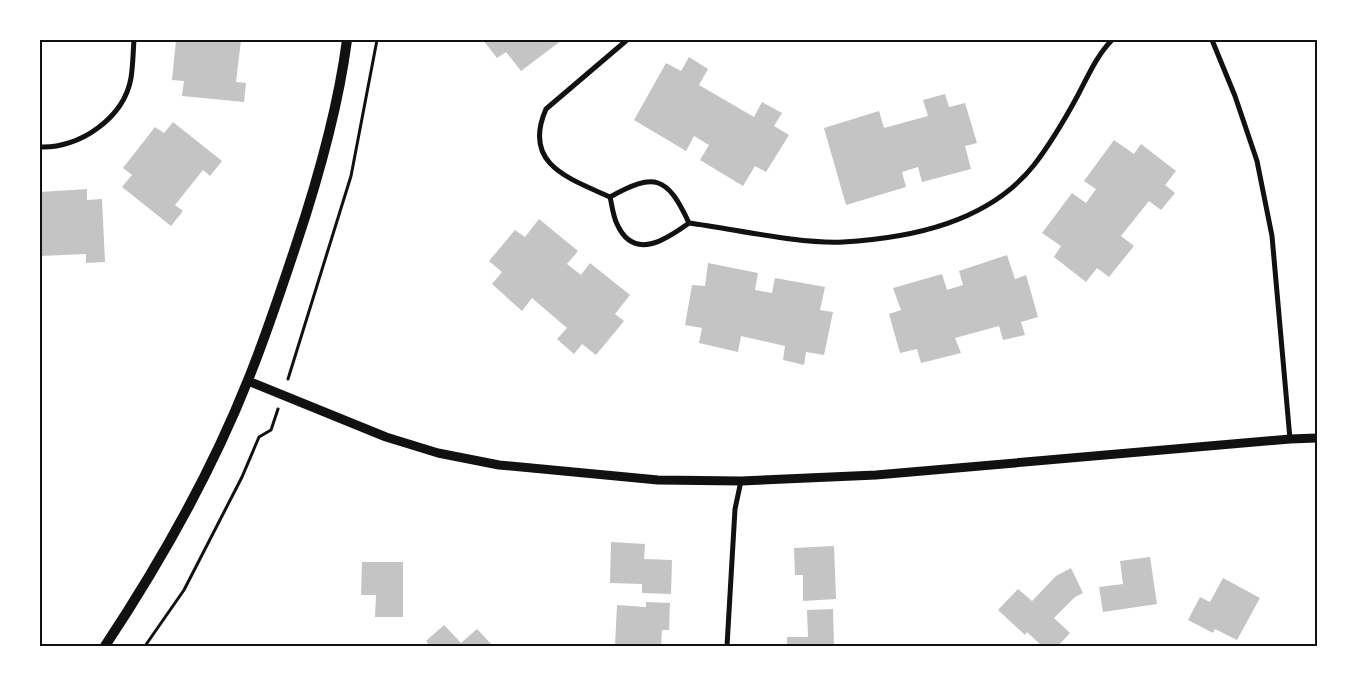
<svg xmlns="http://www.w3.org/2000/svg" width="1357" height="686" viewBox="0 0 1357 686" font-family="Spectral,serif">
<rect width="100%" height="100%" fill="#fff"/>
<path fill="#c4c4c4" d="M176,40h65l-5,42 10,1 -2,19 -62,-6 2,-15 -12,-1z
M483,40h79l-41,31 -15,-19 -9,6z
M689,57l19,12 -9,16 55,32 8,-15 20,11 -8,13 15,9 -23,37 -11,-6 -12,20 -43,-26 9,-15 -15,-9 -8,15 -52,-31 32,-57 15,8z
M945,94l4,13 16,-4 12,40 -12,3 6,23 -49,13 -4,-15 -16,5 4,15 -60,18 -22,-77 55,-17 5,17 44,-12 -5,-16z
M173,122l49,39 -12,15 -7,-6 -28,35 8,6 -12,15 -49,-39 10,-12 -9,-7 32,-41 9,6z
M1114,140l20,14 7,-10 35,27 -11,14 10,8 -14,17 -12,-9 -28,35 13,10 -25,31 -12,-9 -11,14 -32,-25 7,-11 -19,-13 30,-40 14,10 10,-14 -12,-8z
M87,189v11l15,-1 3,63 -19,1v-9l-46,2v-64z
M539,219l39,32 -11,13 14,11 9,-12 40,32 -15,19 9,7 -28,34 -14,-11 -8,10 -17,-15 10,-11 -35,-30 -10,13 -30,-27 10,-12 -13,-11 26,-31 10,7z
M1007,255l8,24 11,-4 12,42 -17,5 4,13 -22,5 -4,-14 -44,12 6,15 -40,10 -4,-14 -17,4 -11,-39 12,-4 -8,-22 49,-14 5,16 16,-5 -4,-14z
M708,263l50,10 -3,17 17,3 3,-15 50,9 -5,23 13,2 -9,43 -18,-3 -2,13 -21,-5 2,-14 -44,-10 -3,16 -39,-9 3,-15 -17,-3 7,-40 13,1z
M611,542l34,2 -1,15 28,1 -1,34 -29,-1v-9l-32,-1z
M834,546l2,53 -33,2v-26h-8l-1,-27z
M1150,557l7,47 -54,8 -4,-25 24,-3 -3,-23z
M362,562h41v55h-28l1,-22h-15z
M1071,568l12,25 -8,4 -21,21 16,15 -12,13h-16l-15,-14 -2,3 -27,-25 20,-21 14,12 24,-25z
M1223,578l37,20 -23,42 -22,-11 -2,4 -25,-13 12,-23 10,5z
M646,602l24,1 -1,27h-7l-1,16 -46,-1 2,-40 29,2z
M833,609l1,37h-47v-9h21l-1,-27z
M444,625l17,18 16,-14 16,17h-63l-4,-5z"/>
<g fill="none" stroke-linecap="round" stroke-linejoin="round">
<path stroke="#111" stroke-width="3" d="M288,379l63,-203 26,-136
M145,646l39,-56 58,-113 17,-40 12,-7 7,-21"/>
<path stroke="#111" stroke-width="5" d="M627,40l-81,69c-24,55 22,69 64,88 2,8 3,19 7,27 17,38 50,15 72,-1 46,6 109,21 154,19 69,-4 146,-20 191,-77 17,-22 31,-46 44,-70 10,-19 19,-40 34,-55
M1212,40l23,56 22,65 15,75 18,203
M40,147c39,2 84,-29 91,-69 2,-12 2,-25 3,-38
M610,197c45,-25 57,-21 79,26
M727,646l8,-137 6,-28"/>
<path stroke="#111" stroke-width="9" d="M248,381l138,56 52,16 61,12 159,15 83,1 135,-6 414,-36 27,-1"/>
<path stroke="#111" stroke-width="10" d="M105,646c55,-83 106,-173 143,-266 18,-44 33,-90 48,-135 22,-66 42,-136 51,-205"/>
</g>
<rect width="1357" height="686" fill="none" stroke="#ffffff" stroke-width="82"/>
<rect x="41" y="41" width="1275" height="604" fill="none" stroke="#111" stroke-width="2"/>
</svg>
